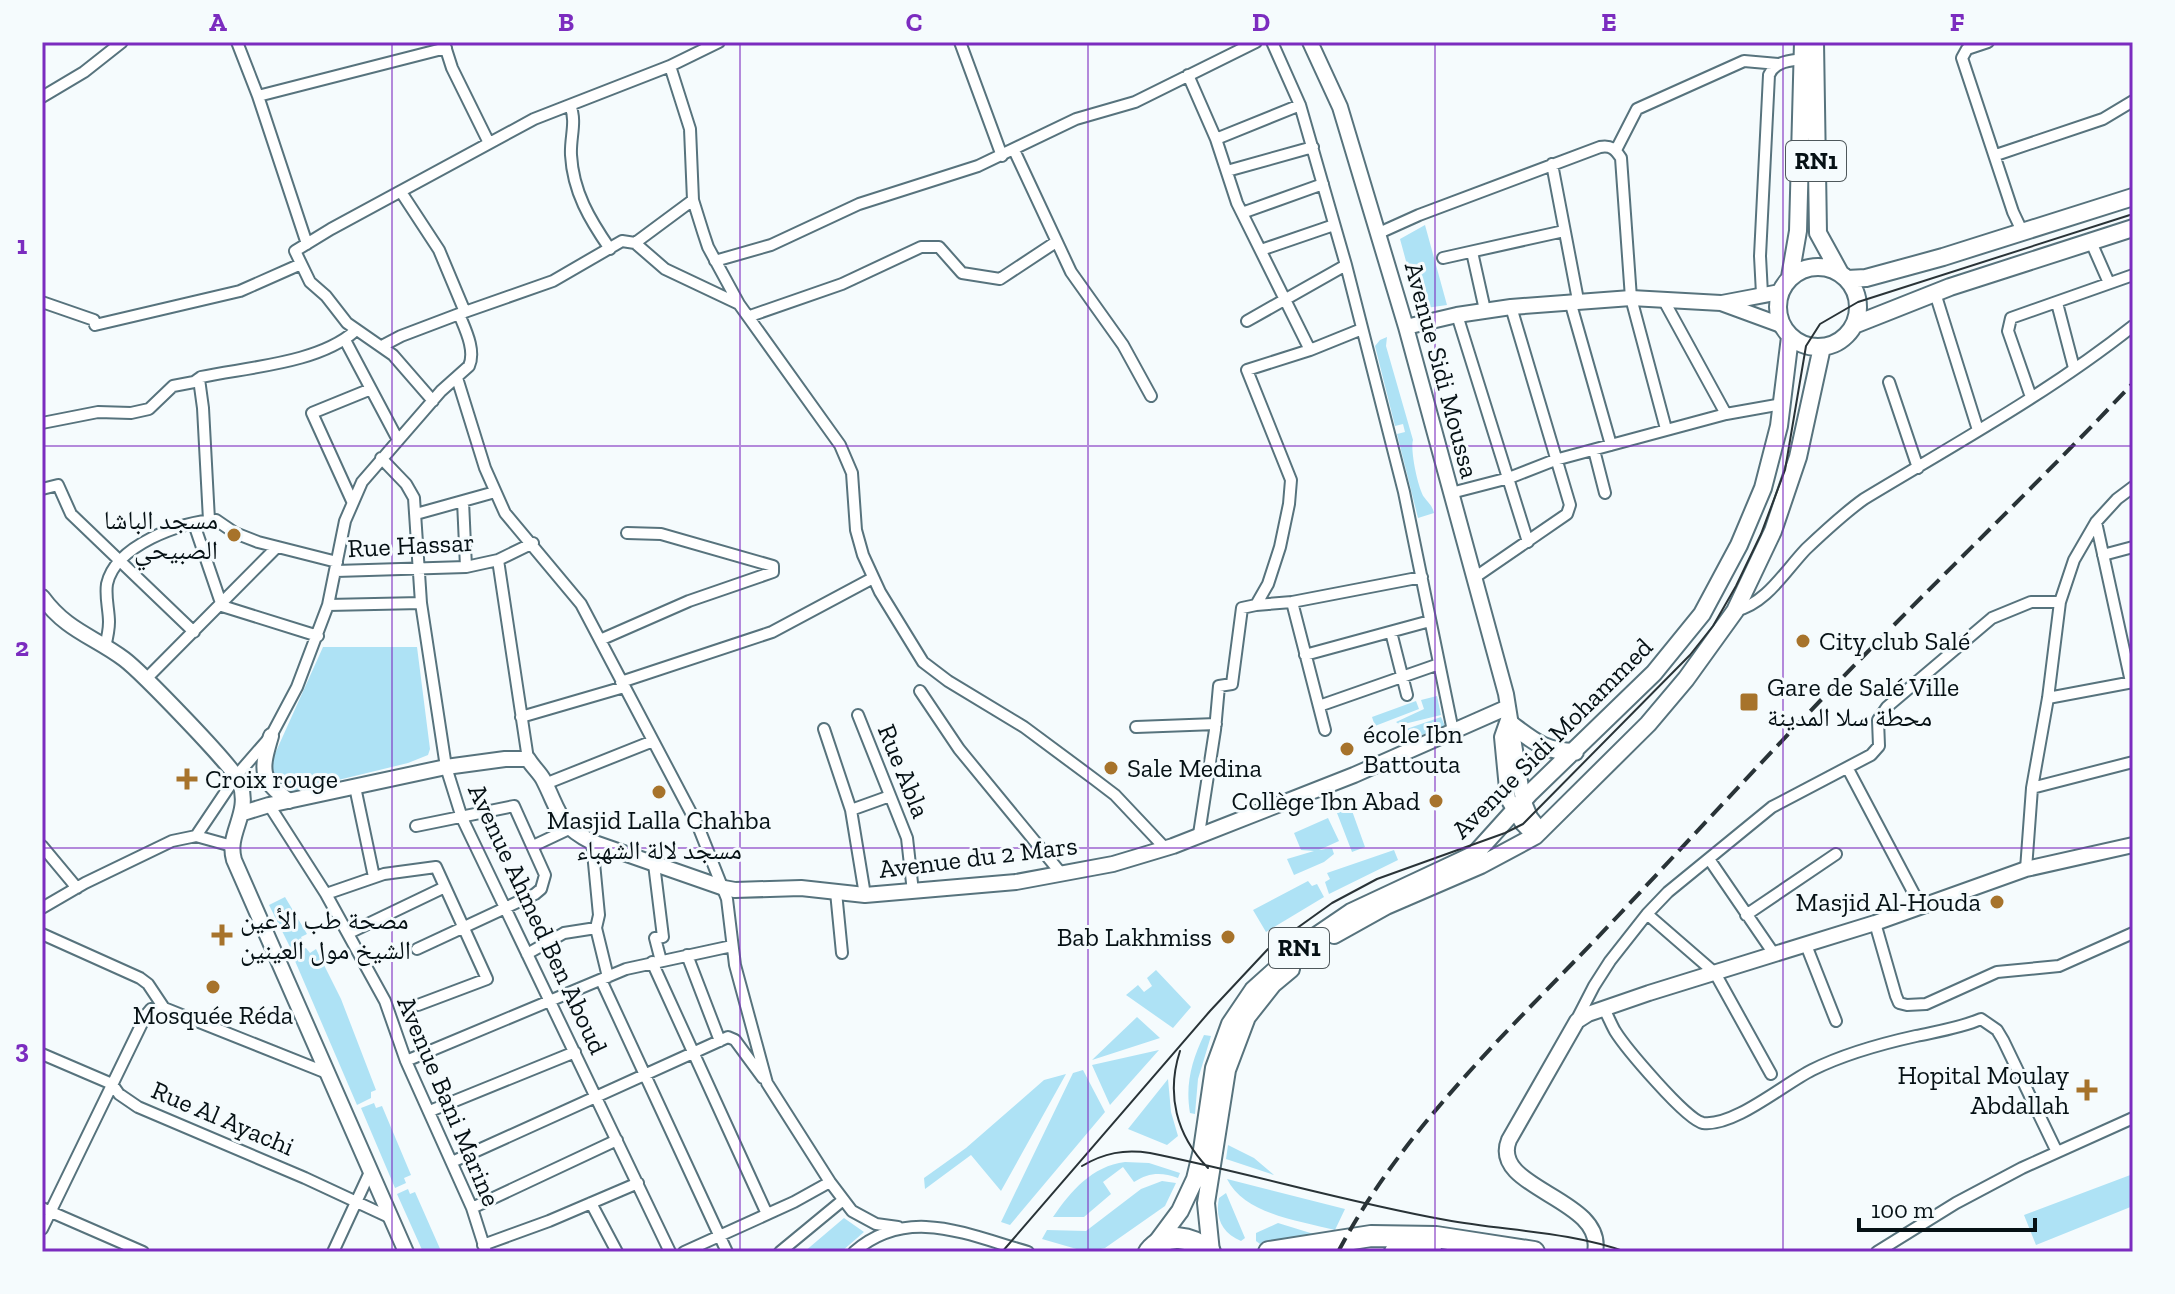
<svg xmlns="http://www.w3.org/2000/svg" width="2175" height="1294" viewBox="0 0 2175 1294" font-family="'Zilla Slab','Noto Naskh Arabic',serif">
<rect width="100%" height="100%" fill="#f5fbfd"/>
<path fill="#aee2f5" d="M1425,225l22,80 -28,4 -19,-70z
M1387,337l-1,9 27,94c-3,10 5,48 11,57 5,7 8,8 10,16l-16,5 -21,-84 8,-2 -2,-8 -8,2 -20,-80 5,-6z
M323,647h94l13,102 -2,6 -20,8 -119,29 -20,-25z
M1437,696l4,19 -41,10 -4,-3 28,-13 -3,-9z
M1416,701l3,8 -44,17 -3,-9z
M1441,717l4,9 -46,18 -4,-11z
M1351,808l14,39 -13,5 -15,-39z
M1328,818l11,23 -20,9 13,-2 2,6 -10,8 -30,13 -7,-16 27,-8 -13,-1 -7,-17z
M1394,850l4,10 -69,34 -4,-12 5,-3 -3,-6z
M1308,881l4,5 5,-2 7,13 -58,35 -13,-22z
M285,897l22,37 -6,3 3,6 -13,6 -22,-44z
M306,948l4,5 6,-4 25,50 35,91 -5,2v6l-14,7 -65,-151z
M1156,970l35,37 -18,21 -47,-33 12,-10 6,7 8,-6 -5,-8z
M1137,1017l23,21 -68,22z
M1204,1035l7,1 -13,43 -3,35 -5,-1c-5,-29 2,-53 14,-78z
M1159,1050l-49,55 -18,-40z
M1083,1070l22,42 -95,113 -9,-3 72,-149z
M1066,1074l-65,117 -30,-36 -46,34 -1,-11 42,-30 78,-68z
M1168,1079l3,33 7,24 -11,9 -39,-16z
M374,1103l2,5 6,-2 29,69 -7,3 2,5 -11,5 -34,-80z
M1228,1145l26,13 20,17 -48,-16z
M1125,1162l24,1 31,10 -2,5c-16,-6 -29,-6 -44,4l-11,-15 -20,15 8,12 -27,23h-31c18,-26 39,-51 72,-55z
M2133,1174v32l-97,39 -12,-30z
M1227,1179l118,30 -10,21c-36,-9 -91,-16 -108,-51z
M1162,1181l14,2 -11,23 -60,42 -18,4 -45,-13 5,-9 39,1 55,-42z
M408,1189l2,5 5,-2 26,59 -18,1 -26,-58z
M1226,1193l19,45 -4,3c-19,-8 -26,-23 -22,-43z
M844,1218l20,14 -23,20h-37z
M1278,1223l39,12 -57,9 -4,-3v-8z"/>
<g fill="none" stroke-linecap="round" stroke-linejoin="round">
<defs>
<path id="street" d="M237,42l21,54 49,148
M960,42l42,114
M1272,42l28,63 46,160 58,227 49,239
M1988,42l-21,7 -5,9 51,154 9,19
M444,43l8,25 37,75
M670,66l49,-24
M1188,75l28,64 21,64 73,147
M258,96l188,-48
M42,97l42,-25 38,-30
M570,105c7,17 0,32 1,50 2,37 19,65 39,94
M1216,139l84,-34
M1014,150l57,122 52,73 28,51
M1616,150l21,-41 107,-48 34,3
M1996,155l107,-36 30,-18
M1552,164l26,136
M1227,171l86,-24
M401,192l38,58 26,62
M1242,213l81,-29
M1379,233l40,-18 181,-68c11,-2 15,2 21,11l10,140 35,131
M2091,242l18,41
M635,243l30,26 74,35 101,141 12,28 4,57 7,25 17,37 43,70 25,19 76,46 70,52 21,16 50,53
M1261,250l73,-25
M1472,252l13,58
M1443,258l121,-27
M715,261l56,-16 88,-41 119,-38 98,-47 59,-17 121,-60
M1935,293l43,137
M1762,294l-2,-38 9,-181c6,-14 20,-14 34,-16
M1663,299l63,115 56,-10
M1570,301l41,144
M42,302l52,18 1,5 145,-34 61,-27
M2057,303l17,65
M1457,315l71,227
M750,316l92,-32 79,-37h18l23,26 38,6 56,-37
M1247,321l99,-56
M345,340l53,100
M382,346l19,-10 58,-22
M457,378l28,90 20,45 76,91 117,222 29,73 8,66 32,118 63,99 22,29 24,13 22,3
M199,379l4,29 6,112
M1889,382l29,86
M2031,397l-23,-66 3,-13 122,-43
M433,401l-40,-46 -46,-32 -21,-27 -16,-14 -15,-31 36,-22 203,-110 136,-53 20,63 3,71 10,32 5,15 31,57
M42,423l56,-11 33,1 18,-4 24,-23 21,-4 7,-5c48,-10 118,-14 154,-46
M1594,450l11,43
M381,458l25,26 8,14 7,105 25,164 16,51 208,434
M42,489l16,-4 13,29 123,118
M1451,493l58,-15 46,-18 171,-46
M352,501l-40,-88 59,-24
M463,501l3,66
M416,514l79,-22
M2096,522l35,160
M194,524l28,82 96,30
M2103,555l30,-8
M498,560l30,199
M336,571l130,-4 32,-7 35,-17
M1474,578l93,-64 3,-9 -59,-198
M1292,602l33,128
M328,605l93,-2
M1256,605l36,-3 130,-25
M1735,611c31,-7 50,-40 71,-62 19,-18 37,-35 58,-50 91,-55 186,-107 269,-173
M1391,632l16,63
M600,640l89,-39 84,-29v-6l-112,-32 -34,-1
M105,647c2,-8 4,-16 4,-25 0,-12 -4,-25 -2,-38 8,-38 74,-63 109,-64l19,13 23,9 79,20
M1305,655l125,-34
M145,680l132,-133
M621,682l151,-50 101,-54
M920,691l39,58 101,123
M2048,698l85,-16
M1319,706l120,-42
M858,715l49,123 6,54
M521,717l103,-30
M1136,727l80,-3
M824,729l27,81 14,85
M1848,769l73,138
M545,784l108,-43
M355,787l19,90
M2032,788l101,-26
M269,805l57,89 59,107 21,60 66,147 14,44
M851,810l39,-14
M416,826l98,-20 31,69 -4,14 -6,5 -118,55
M1199,834l16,-104 4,-44 13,-2 10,-76 14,-3 12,-21 12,-37 9,-43 2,-24 -44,-110 63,-20 52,-21
M196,836l41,-61 34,-39 26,-49 31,-82 17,-84 17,-39 79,-91 28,-25c7,-16 -4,-37 -10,-52l94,-33 69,-40 13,2 58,-43
M592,842l7,73 -3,13 12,49
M42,846l35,42
M533,846l36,-17
M1709,859l65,95
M654,864l9,73 -8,1 6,23
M2026,869l6,-81 16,-90 12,-96 14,-42 22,-38 21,-23 16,-12
M836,892l6,61
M326,894l58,-20 52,-7 51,112 -69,26
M42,908l43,-25 87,-42 24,-5 36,10
M1647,914l68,59 56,101
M1746,915l90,-61
M1875,923l21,73 3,7 8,2 19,-1 71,-32 62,-6 74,-33
M349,933l96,-46
M42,934l98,44 8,6 16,24
M1806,945l30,76
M527,954l37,-21 32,-5
M687,955l33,86
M652,962l115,252
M601,980l126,272
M1604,1009c4,7 7,15 11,22 10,16 71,89 88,92 31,4 81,-39 109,-53 32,-16 68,-26 104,-34 23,-5 44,-8 65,-17l16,11 6,10 54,112
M1577,1019l17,-33 16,-25 37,-47 21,-22 104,-85 99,-52 8,-9 -1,-26 9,-13 105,-89 39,-16h29
M42,1054l70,30 7,10 19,13 167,71 86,40
M406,1061l220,-92 106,-23
M430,1111l145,-59
M452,1162l276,-125 7,3 28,38
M591,1203l26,49
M42,1208l101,44
M472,1208l145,-68
M42,1229l104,-214 5,-6 13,-1 163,65
M483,1245l66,-24 89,-38
M333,1252l37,-80
M684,1252l110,-50 36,-20
M780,1252l63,-52
M854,1252c54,-47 114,-17 174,0
M1877,1252l79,-49 66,-35 111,-50"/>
<path id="secondary" d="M1310,42l30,65 66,220 100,367 17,106 7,17 11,14
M1722,303l58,-11
M1406,327l51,-12 54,-8 120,-9 90,5 60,22
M42,597c25,34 51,39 82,62 16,12 112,110 116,124 11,31 -14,50 -6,77l172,392
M1509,717l-7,20 6,62 15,25 12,12
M271,736c-10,34 -12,43 18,65
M243,813l26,-8 177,-38 59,-8h23c4,7 11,13 15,20 17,33 14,45 49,63l132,46 11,2 66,-2 64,7 151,-13 97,-18 60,-18 181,-71 154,-68
M1595,1252c11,-54 -106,-63 -86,-112l68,-119 11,-7 61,-21 226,-70 151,-54 107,-24"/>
<path id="primary" d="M1815,42l3,191 22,40
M1778 307a40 40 0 1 1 80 0a40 40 0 1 1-80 0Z
M1790,277l8,-46 5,-189
M1847,279l19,-1 77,-21 190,-60
M1854,325l96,-38 183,-59
M1512,725c24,18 33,26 63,27
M1334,935l52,-29 95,-41 54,-29 113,-112 38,-45 49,-68 38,-80 25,-74 24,-110
M1154,1246l26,-35 15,-32 7,-29 12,-82 16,-44 23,-34 51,-46 47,-32 124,-58 55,-61 124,-120 48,-59 37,-69 24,-57 16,-62 11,-89
M1211,1252l-5,-49 21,-133 20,-53 26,-33 18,-15"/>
<path id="highway" d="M1149,1252c17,-21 42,-16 61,0
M1269,1252l102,-16 65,1 98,15
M1395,1252l36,-2"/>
</defs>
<use href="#street" stroke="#57737d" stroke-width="14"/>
<use href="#secondary" stroke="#57737d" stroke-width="18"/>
<use href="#primary" stroke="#57737d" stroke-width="20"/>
<use href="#highway" stroke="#57737d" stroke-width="24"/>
<use href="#street" stroke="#fff" stroke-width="10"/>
<use href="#secondary" stroke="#fff" stroke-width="14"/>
<use href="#primary" stroke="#fff" stroke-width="16"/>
<use href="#highway" stroke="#fff" stroke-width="20"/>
<path stroke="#293337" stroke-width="2" d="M1180,1051c-14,43 -4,84 28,117
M1082,1166c22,-13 42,-17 68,-13 99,20 196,49 296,67 59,11 122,11 180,32
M1002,1252l208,-241 58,-62 64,-46 45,-24 128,-46 18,-9 167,-169 23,-29 23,-40 25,-52 24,-64 21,-124 14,-22 38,-22 275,-88"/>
<path stroke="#293337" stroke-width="4" stroke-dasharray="16 8" stroke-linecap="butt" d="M1338,1252c68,-129 179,-229 278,-334 91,-97 181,-195 275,-290 81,-82 163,-161 242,-245"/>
</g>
<path fill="none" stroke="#7b2cbf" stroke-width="2" stroke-opacity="0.55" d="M392,42v1210M740,42v1210M1088,42v1210M1435,42v1210M1783,42v1210M42,446h2091M42,848h2091"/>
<g fill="#a7732b" stroke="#f5fbfd" stroke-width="3">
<circle cx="234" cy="535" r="8"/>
<circle cx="1803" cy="641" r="8"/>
<rect x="1739" y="692" width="20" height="20" rx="4"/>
<circle cx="1347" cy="749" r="8"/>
<circle cx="1111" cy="768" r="8"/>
<path d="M183 767h8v8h8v8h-8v8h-8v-8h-8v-8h8z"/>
<circle cx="659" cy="792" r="8"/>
<circle cx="1436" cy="801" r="8"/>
<circle cx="1997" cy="902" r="8"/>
<path d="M218 923h8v8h8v8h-8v8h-8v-8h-8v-8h8z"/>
<circle cx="1228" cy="937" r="8"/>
<circle cx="213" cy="987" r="8"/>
<path d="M2083 1078h8v8h8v8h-8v8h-8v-8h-8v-8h8z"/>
</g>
<g text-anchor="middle" stroke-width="6" stroke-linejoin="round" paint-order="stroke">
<g fill="#f5fbfd" stroke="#4e575b" stroke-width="2">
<rect x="1786" y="141" width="60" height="40" rx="6"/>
<rect x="1269" y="928" width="60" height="40" rx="6"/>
</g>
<g font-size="24" font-weight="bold" fill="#061115">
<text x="1816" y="169">RN1</text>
<text x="1299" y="956">RN1</text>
</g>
<g font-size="26" fill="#061115" stroke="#f5fbfd">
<text transform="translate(1442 370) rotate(75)" y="9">Avenue Sidi Moussa</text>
<text transform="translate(411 545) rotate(-3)" y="9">Rue Hassar</text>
<text transform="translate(1552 738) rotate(-45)" y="9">Avenue Sidi Mohammed</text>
<text transform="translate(904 771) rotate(68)" y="9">Rue Abla</text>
<text transform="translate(978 857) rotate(-7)" y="9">Avenue du 2 Mars</text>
<text transform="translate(538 919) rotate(65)" y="9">Avenue Ahmed Ben Aboud</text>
<text transform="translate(449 1101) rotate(67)" y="9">Avenue Bani Marine</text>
<text transform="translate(223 1118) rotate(23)" y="9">Rue Al Ayachi</text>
</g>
<g font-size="26" fill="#061115" stroke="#f5fbfd" text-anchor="start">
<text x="218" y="529" text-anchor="end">مسجد الباشا<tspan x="218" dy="30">الصبيحي</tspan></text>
<text x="1819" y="650">City club Salé</text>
<text x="1767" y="696">Gare de Salé Ville<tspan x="1767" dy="30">محطة سلا المدينة</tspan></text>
<text x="1363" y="743">école Ibn<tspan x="1363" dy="30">Battouta</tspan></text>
<text x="1127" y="777">Sale Medina</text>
<text x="205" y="788">Croix rouge</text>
<text x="1420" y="810" text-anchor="end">Collège Ibn Abad</text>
<text x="659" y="829" text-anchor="middle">Masjid Lalla Chahba<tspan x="659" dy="30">مسجد لالة الشهباء</tspan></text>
<text x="1981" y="911" text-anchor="end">Masjid Al-Houda</text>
<text x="240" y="929">مصحة طب الأعين<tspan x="240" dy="30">الشيخ مول العينين</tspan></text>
<text x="1212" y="946" text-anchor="end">Bab Lakhmiss</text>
<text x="213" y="1024" text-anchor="middle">Mosquée Réda</text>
<text x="2069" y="1084" text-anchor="end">Hopital Moulay<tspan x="2069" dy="30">Abdallah</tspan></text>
</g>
</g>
<rect width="2175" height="1294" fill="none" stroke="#f5fbfd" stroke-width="88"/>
<path d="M1859 1218v12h176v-12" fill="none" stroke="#061115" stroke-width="4"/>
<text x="1871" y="1218" font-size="24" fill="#061115" stroke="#f5fbfd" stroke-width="6" paint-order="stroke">100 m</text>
<rect x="44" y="44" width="2087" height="1206" fill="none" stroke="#7b2cbf" stroke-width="3"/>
<g font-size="26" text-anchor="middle" font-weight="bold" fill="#7b2cbf">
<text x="218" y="31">A</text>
<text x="566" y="31">B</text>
<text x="914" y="31">C</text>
<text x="1261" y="31">D</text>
<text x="1609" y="31">E</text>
<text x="1957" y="31">F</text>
<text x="22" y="254">1</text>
<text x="22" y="656">2</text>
<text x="22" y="1058">3</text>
</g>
</svg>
